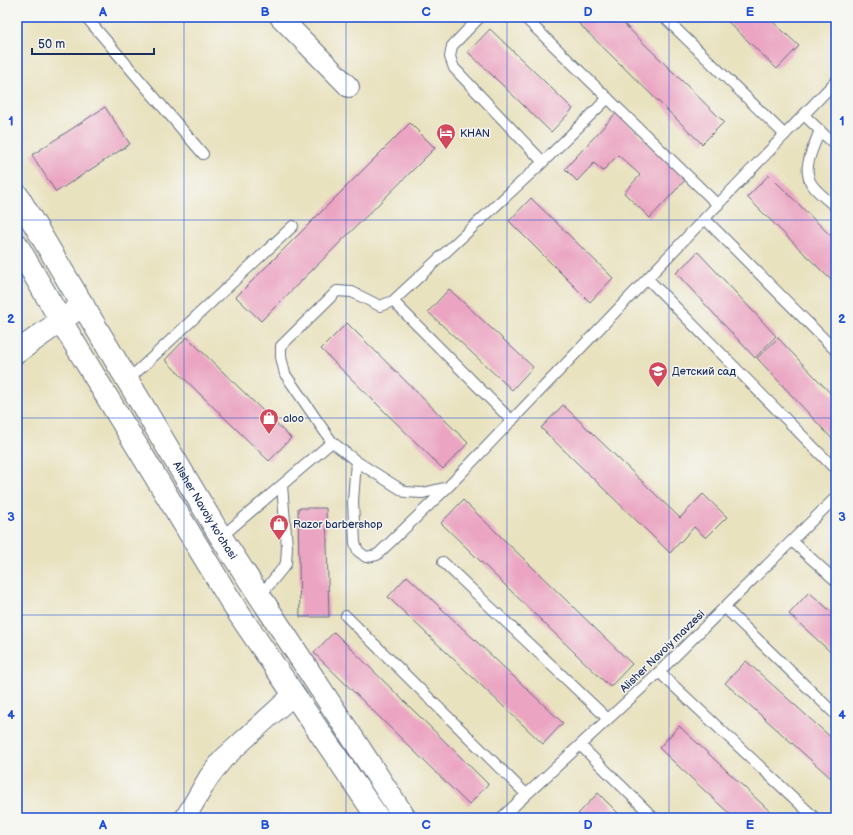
<svg xmlns="http://www.w3.org/2000/svg" width="853" height="835" viewBox="0 0 853 835" font-family="'Balsamiq Sans',sans-serif">
<rect width="100%" height="100%" fill="#f6f6f2"/>
<filter id="ink" filterUnits="userSpaceOnUse"><feTurbulence type="fractalNoise" baseFrequency=".025" numOctaves="2"/><feDisplacementMap in="SourceGraphic" scale="8" xChannelSelector="R" yChannelSelector="G"/><feConvolveMatrix kernelMatrix="1 2 1 2 8 2 1 2 1" color-interpolation-filters="sRGB"/></filter>
<filter id="wash" filterUnits="userSpaceOnUse"><feTurbulence type="fractalNoise" baseFrequency=".012" numOctaves="4" result="noise"/><feDisplacementMap in="SourceGraphic" scale="16" xChannelSelector="R" yChannelSelector="G"/><feGaussianBlur stdDeviation="0.9" result="paint"/><feColorMatrix in="noise" values="0 0 0 0 0 0 0 0 0 0 0 0 0 0 0 0 0 1.4 0 .05"/><feComposite in="paint" operator="in"/></filter>
<g filter="url(#wash)">
<rect width="100%" height="100%" fill="#e9e2bf"/>
<g id="blocks">
<path fill="#eba5c2" d="M572,17h45l107,105 -22,22z
M723,17h45l31,29 -22,23z
M490,29l83,80 -22,23 -83,-80z
M105,107l25,37 -74,48 -24,-37z
M616,113l70,66 -36,39 -26,-25 16,-18 -22,-20 -15,16 -9,-8 -17,18 -12,-12z
M410,123l25,25 -174,173 -25,-24z
M769,175l67,66v34l-5,5 -84,-83z
M531,198l82,80 -23,24 -81,-81z
M698,252l78,84 -21,22 -79,-85z
M449,289l84,78 -21,23 -84,-78z
M347,323l121,120 -25,26 -122,-120z
M187,337l104,101 -22,23 -104,-101z
M778,338l58,61v44l-79,-85z
M563,405l117,113 23,-24 24,23 -21,21 -12,-11 -24,26 -129,-125z
M463,500l169,164 -22,23 -169,-164z
M298,508h28l3,109h-29z
M407,576l156,147 -20,21 -155,-147z
M809,592l27,24v41l-47,-43z
M334,632l154,152 -19,21 -155,-152z
M746,661l90,81v32l-4,5 -107,-96z
M679,726l98,92h-43l-75,-70z
M598,793l25,25h-40l-5,-4z"/>
</g>
</g>
<g filter="url(#ink)">
<use href="#blocks" fill-opacity="0" stroke="#636e80" stroke-width="1"/>
<g fill="none" stroke-linecap="round" stroke-linejoin="round">
<defs>
<path id="service" d="M86,17l117,137
M480,17l-28,29 -2,11 4,11 89,94
M524,17l194,188
M664,17l121,118
M608,98l-65,64 -150,139 -13,5 -28,-14 -15,-1 -56,55v11l4,17 47,68 24,19 49,31 18,1 25,-6 388,-406
M804,115l32,31
M820,130c-6,17 -20,40 -7,56 6,8 16,15 23,21
M705,219l131,132
M648,279l188,191
M393,301l119,120
M128,380l165,-154
M356,461l-3,41 2,41 3,8 8,6 11,-2 71,-68
M221,537l111,-95
M792,541l44,40
M443,562l165,157
M260,596l26,-32 1,-17 -5,-62
M725,608l111,107
M346,616l180,178
M659,672l156,146
M580,745l74,73
M501,818l158,-146 177,-175"/>
<path id="minor" d="M280,17l69,70
M185,818l24,-41 14,-18 71,-65"/>
<path id="secondary" d="M17,352l66,-47"/>
<g id="primary">
<path id="s1" d="M17,195l204,342 184,281"/>
<path d="M17,245l44,76 174,287 143,210"/>
</g>
</defs>
<use href="#service" stroke="#636e80" stroke-width="12"/>
<use href="#minor" stroke="#636e80" stroke-width="22"/>
<use href="#secondary" stroke="#636e80" stroke-width="24"/>
<use href="#primary" stroke="#636e80" stroke-width="24"/>
<use href="#service" stroke="#fff" stroke-width="10"/>
<use href="#minor" stroke="#fff" stroke-width="20"/>
<use href="#secondary" stroke="#fff" stroke-width="22"/>
<use href="#primary" stroke="#fff" stroke-width="22"/>
</g>
</g>
<path fill="none" stroke="#1d4ed8" stroke-width="1" stroke-opacity="0.55" d="M184,17v801M346,17v801M507,17v801M669,17v801M17,220h819M17,418h819M17,615h819"/>
<defs>
<symbol id="hotel-pin" viewBox="-11 -11 22 30"><path d="M0 17L-7.5 6A9.5 9.5 0 1 1 7.5 6Z" fill="#d1495b" stroke="#f6f6f2"/><path d="M-6-4.5h1.5V1H6V5H4.5V3h-9V5H-6ZM-4 0a1.8 1.8 0 1 1 3.6 0ZM.5 0V-2.5h3Q6-2.5 6 0Z" fill="#fff"/></symbol>
<symbol id="school-pin" viewBox="-11 -11 22 30"><path d="M0 17L-7.5 6A9.5 9.5 0 1 1 7.5 6Z" fill="#d1495b" stroke="#f6f6f2"/><path d="M0-5L7-2L0 1L-7-2ZM-4 1L0 2.5L4 1V4Q0 6-4 4Z" fill="#fff"/></symbol>
<symbol id="shop-pin" viewBox="-11 -11 22 30"><path d="M0 17L-7.5 6A9.5 9.5 0 1 1 7.5 6Z" fill="#d1495b" stroke="#f6f6f2"/><path d="M-5-2.5h2.3a2.7 3.5 0 0 1 5.4 0H5L5.5 6h-11ZM-1.5-2.5h3a1.5 2.3 0 0 0-3 0Z" fill="#fff"/></symbol>
</defs>
<g fill-rule="evenodd">
<use href="#hotel-pin" x="435" y="122" width="22" height="30"/>
<use href="#school-pin" x="647" y="360" width="22" height="30"/>
<use href="#shop-pin" x="258" y="407" width="22" height="30"/>
<use href="#shop-pin" x="268" y="513" width="22" height="30"/>
</g>
<g text-anchor="middle" stroke-width="3" stroke-linejoin="round" paint-order="stroke">
<g font-size="11" fill="#1b2f5e" stroke="#f6f6f2" text-anchor="start">
<text x="460" y="137">KHAN</text>
<text x="672" y="375">Детский сад</text>
<text x="283" y="422">aloo</text>
<text x="293" y="528">Razor barbershop</text>
</g>
<g font-size="11" fill="#1b2f5e" stroke="#f6f6f2">
<text dy="4" stroke="none"><textPath href="#s1" startOffset="367">Alisher Navoiy ko'chasi</textPath></text>
<text transform="translate(662 651) rotate(-44)" y="4">Alisher Navoiy mavzesi</text>
</g>
</g>
<rect width="853" height="835" fill="none" stroke="#f6f6f2" stroke-width="44"/>
<path d="M32 48v6h122v-6" fill="none" stroke="#1b2f5e" stroke-width="2"/>
<text x="38" y="48" font-size="12" fill="#1b2f5e" stroke="#f6f6f2" stroke-width="3" paint-order="stroke">50 m</text>
<rect x="22" y="22" width="809" height="791" fill="none" stroke="#1d4ed8" stroke-width="1.5"/>
<g font-size="13" text-anchor="middle" font-weight="bold" fill="#1d4ed8">
<text x="103" y="16">A</text>
<text x="265" y="16">B</text>
<text x="426" y="16">C</text>
<text x="588" y="16">D</text>
<text x="750" y="16">E</text>
<text x="11" y="125">1</text>
<text x="842" y="125">1</text>
<text x="11" y="323">2</text>
<text x="842" y="323">2</text>
<text x="11" y="521">3</text>
<text x="842" y="521">3</text>
<text x="11" y="719">4</text>
<text x="842" y="719">4</text>
<text x="103" y="829">A</text>
<text x="265" y="829">B</text>
<text x="426" y="829">C</text>
<text x="588" y="829">D</text>
<text x="750" y="829">E</text>
</g>
</svg>
